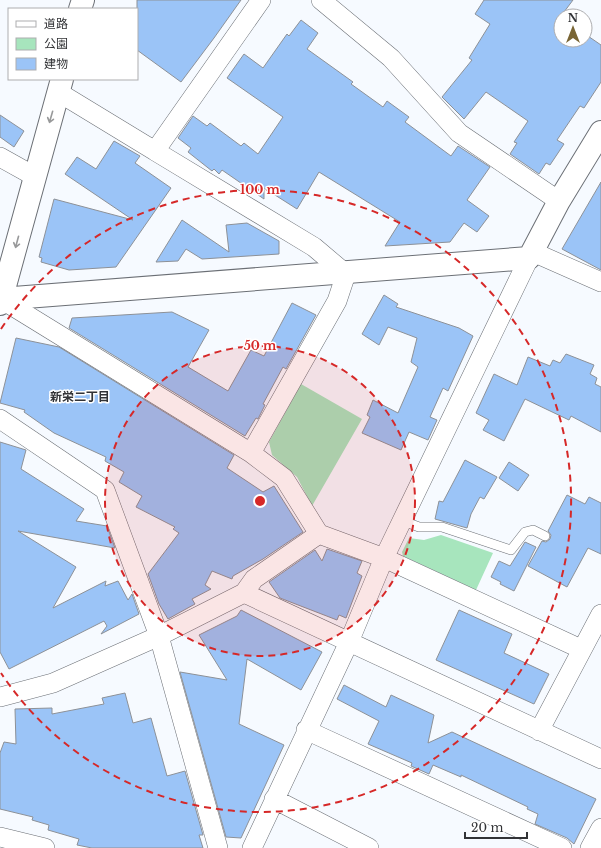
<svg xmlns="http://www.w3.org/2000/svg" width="601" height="848" viewBox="0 0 601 848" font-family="'Libre Baskerville','Noto Sans JP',serif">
<rect width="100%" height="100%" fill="#f6faff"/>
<path fill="#a7e5bd" d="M301,384l61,35 -50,87 -15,-29 -25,-22 -3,-13z
M441,535l52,18 -17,37 -73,-34 -1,-4 7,-14 15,2z"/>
<path fill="#9bc4f7" stroke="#8d9197" d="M137,0h104l-27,38 -33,44 -44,-32z
M484,0h89l-12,16v24h24v-6l16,11v37l-17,26 -4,-2 -23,34 7,4 -14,21 -4,-2 -7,11 -29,-20 7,-11 -3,-1 14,-21 -42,-29 -22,27 -22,-22 30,-37 -3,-2 21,-34 -15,-10z
M301,20l17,13 -11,16 46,33 -2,2 32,23 4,-6 22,16 -4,5 46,34 7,-10 32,21 -23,33 22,16 -12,16 -13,-9 -14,19 -65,4 15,-24 -81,-50 -22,37 -33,-21v11l-42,-29 -3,4 -5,-5 -2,2 -24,-19 3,-4 -13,-10 15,-22 14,10 3,-3 31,23 3,-3 14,11 25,-37 -56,-39 17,-24 19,14 24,-34 2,2z
M0,115l24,16 -10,16 -14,-10z
M114,141l26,15 -5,7 36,25 -55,79 -47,3 -28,-8 1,-4 -3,-1 15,-58 79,21 -68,-46 12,-17 19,12z
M601,182v88l-39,-21z
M182,220l47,32 -3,-27 21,-2 32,18v13l-77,5 -16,-10 -8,12 -22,1z
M384,295l14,9 -2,3 63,21 14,8 -25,55 -5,-3 -13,29 7,3 -9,20 -19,-8 -8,18 -39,-17 8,-16 -3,-2 6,-15 25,13 20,-46 -7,-5 6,-24 -29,-11 -9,18 -17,-11z
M292,303l24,12 -30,54 -3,-2 -20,37 2,1 -7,14 -2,-1 -11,18 -176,-108 3,-10 100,-6 37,18 -21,37 40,24 23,-41 13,6z
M16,338l43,9 175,108 -7,13 36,24 11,-6 29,46 -40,27 -30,17 -1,3 -20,-8 -7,14 6,4 -19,10 3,5 -27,15 -9,-15 -11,-30 31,-41 -6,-4 2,-2 -39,-20 6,-11 -23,-14 5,-10 -19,-11 1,-4 -52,-24 -30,-21 1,-2 -25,-7z
M566,354l28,11 -4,9 7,4 -2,6 6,3v45l-30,-16 -2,4 -44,-21 -21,42 -21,-11 6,-10 -13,-7 18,-39 23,11 11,-28 22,9 3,-6 7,3z
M0,442l26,8 -5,19 63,40 -8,12 31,5 8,22 -97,-17 58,36 -23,41 53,-27 -1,5 13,-5 10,19 4,-6 7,20 -38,20 6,-8 -3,-5 -95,48 -9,-17z
M465,460l32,17 -13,22 -4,-2 -9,17 -4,14 -32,-9 4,-18 4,1z
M509,462l20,13 -11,16 -19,-13z
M567,495l18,9 4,-7 12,6v51l-13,-6 -21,39 -39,-21 14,-25 4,1 4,-3 1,-4 -3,-4z
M525,542l11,5 -22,44 -14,-7 1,-2 -10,-5 8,-16 11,5z
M327,549l35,12 -5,12 5,3 -16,42 -7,-3 -2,5 -57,-22 -11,-16 46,-32 7,11z
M241,610l81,42 -21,38 -54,-31 -8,65 45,21 -43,93 -15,-1 -46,-165 47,8 -28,-45 38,-19z
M459,610l53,24 -8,19 45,21 -15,30 -98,-44z
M344,685l42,22 5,-12 43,20 -6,28 24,-11 144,67 -22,45 -7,-6 -32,-14 3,-10 -11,-5 1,-2 -67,-32v2l-28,-12 -4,9 -18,-8 1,-3 -44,-19 11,-23 -42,-22z
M125,693l8,30 18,-5 16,58 18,-5 18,64h-4l4,13h-111l-15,-3 2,-6 -31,-9 1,-5 -17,-5 1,-3 -33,-8v-56l4,-11 12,2 -1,-35 37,-1v6l52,-10 -2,-6z"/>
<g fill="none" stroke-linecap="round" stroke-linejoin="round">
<defs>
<path id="service" d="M403,521l16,6h23l69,23 14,-18 8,-2 12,6"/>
<path id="minor" d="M321,0l70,58 68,75 100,68
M58,92l97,59 106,-151
M155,151l159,96 32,27 -9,27 -86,152
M0,157l34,19
M533,252l68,30
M1,299l250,154 33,25 35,56
M0,419l105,71 54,146 59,212
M244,593l357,166
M0,697l53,-14 106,-47 85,-43 10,-14 65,-45 65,24 197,91
M306,730l256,118
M539,731l62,-117
M274,799l95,49
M0,837l45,11
M252,848l97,-206 35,-84 145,-300
M590,848l11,-20"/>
<path id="tertiary" d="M80,9l3,-9
M0,299l529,-41 30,-57 42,-69
M0,304l62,-225"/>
</defs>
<use href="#service" stroke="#6b6f75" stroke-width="10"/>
<use href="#minor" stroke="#6b6f75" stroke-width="20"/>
<use href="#tertiary" stroke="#6b6f75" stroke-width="24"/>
<use href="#service" stroke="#fff" stroke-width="9"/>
<use href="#minor" stroke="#fff" stroke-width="19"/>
<use href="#tertiary" stroke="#fff" stroke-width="22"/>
</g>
<defs><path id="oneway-shaft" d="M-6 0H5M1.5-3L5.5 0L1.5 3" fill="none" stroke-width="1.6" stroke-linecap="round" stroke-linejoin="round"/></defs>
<g stroke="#98999a">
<use href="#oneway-shaft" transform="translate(51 117) rotate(106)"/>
<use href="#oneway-shaft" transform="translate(17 242) rotate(105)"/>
</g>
<circle cx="260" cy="501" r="155" fill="#d62828" fill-opacity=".12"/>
<g fill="none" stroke="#d62828" stroke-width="2" stroke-dasharray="7 5">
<circle cx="260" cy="501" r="155"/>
<path d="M1 329A311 311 0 1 1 1 673"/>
</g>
<g text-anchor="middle" stroke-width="3" stroke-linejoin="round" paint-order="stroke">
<g font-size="12" font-weight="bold" fill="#323336" stroke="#fff">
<text x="80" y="401">新栄二丁目</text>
</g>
</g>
<circle cx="260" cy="501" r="6" fill="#d62828" stroke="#fff" stroke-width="2"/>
<g font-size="12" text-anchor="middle" font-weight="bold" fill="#d62828" stroke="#fff" stroke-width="3" stroke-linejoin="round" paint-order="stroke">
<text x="260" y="194">100 m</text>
<text x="260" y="350">50 m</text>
</g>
<rect x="8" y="8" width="130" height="72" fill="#ffffff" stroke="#adadaf"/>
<rect x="16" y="21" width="20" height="6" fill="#ffffff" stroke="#adadaf"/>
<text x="44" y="28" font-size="12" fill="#323336">道路</text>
<rect x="16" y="38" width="20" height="12" fill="#a7e5bd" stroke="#adadaf"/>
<text x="44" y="48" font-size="12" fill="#323336">公園</text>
<rect x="16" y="58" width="20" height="12" fill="#9bc4f7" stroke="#adadaf"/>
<text x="44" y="68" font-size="12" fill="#323336">建物</text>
<g transform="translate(573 28)"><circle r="19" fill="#ffffff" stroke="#adadaf"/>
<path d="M0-3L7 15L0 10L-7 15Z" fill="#796534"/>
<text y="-6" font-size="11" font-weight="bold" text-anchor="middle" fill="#323336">N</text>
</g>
<path d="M465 832v6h62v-6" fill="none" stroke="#323336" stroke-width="2"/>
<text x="471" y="832" font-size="12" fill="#323336" stroke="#ffffff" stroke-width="3" paint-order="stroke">20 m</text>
</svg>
